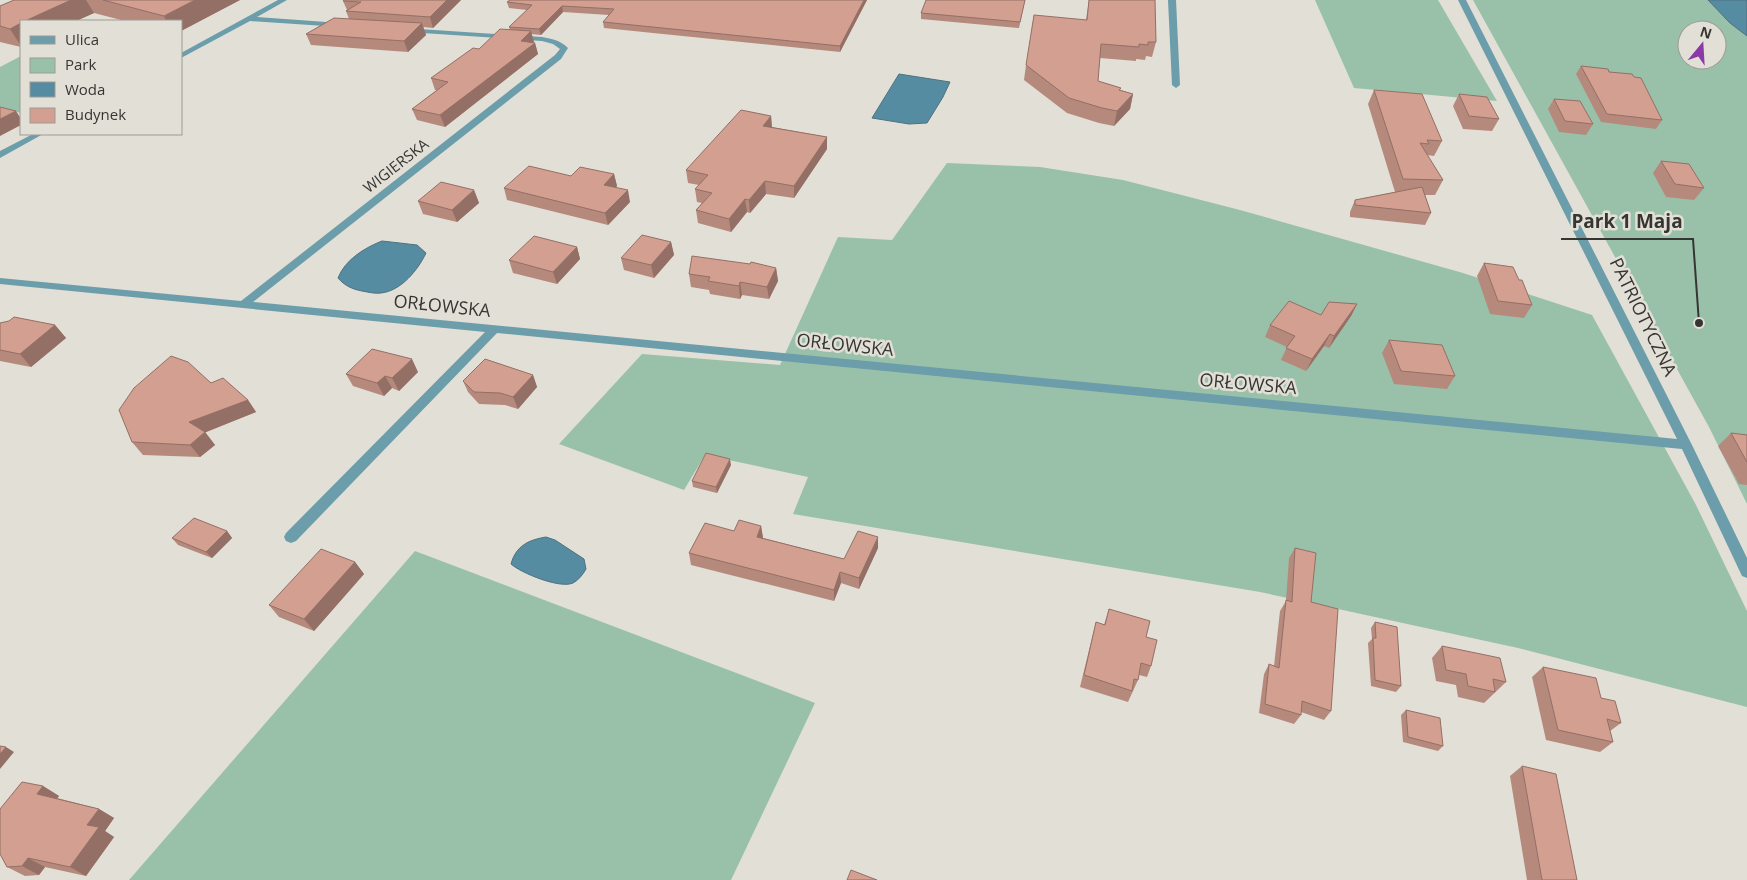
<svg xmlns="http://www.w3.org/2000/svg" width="1747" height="880" viewBox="0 0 1747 880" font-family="'Open Sans',sans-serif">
<rect width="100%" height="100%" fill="#e2dfd6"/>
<path fill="#99c1a9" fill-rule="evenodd" d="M1315,0h123l59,101 -143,-13z
M1473,0h274v504l-38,-77zM1687,30h30v30h-30z
M21,56v57l-21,-5v-41z
M947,163l93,4 83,13 117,30 223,63 129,42 104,190 51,106v96l-229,-59 -258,-56 -467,-78 15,-37 -103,-22 -21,35 -125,-46 83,-90 138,11 58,-128 54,3z
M415,551l400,152 -84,177h-602z"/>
<path fill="#568ca2" stroke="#4d7280" d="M1708,0h39v36l-17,-13z
M899,74l51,8 -7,15 -16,26 -18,1 -37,-6z
M382,241l35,4 9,8c-8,17 -25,38 -45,40 -6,1 -13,-1 -19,-2 -10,-2 -17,-5 -24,-13 7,-18 26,-30 44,-37z
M546,537l9,3 29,19 2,10c-3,5 -7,11 -13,14 -13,6 -52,-10 -62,-19 5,-18 17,-24 35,-27z"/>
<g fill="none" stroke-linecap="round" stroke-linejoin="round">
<path fill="#6b9daa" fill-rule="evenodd" d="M278,0h9l-30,17 83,6 4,2 -4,2 -90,-6 -69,37v-5z
M1168,0h8l4,85 -4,3 -4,-3z
M1458,0h8l226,445 55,113v20l-5,-2 -60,-127 -1185,-116 -201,208 -5,2 -5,-2 -2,-4 2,-4 199,-201 -485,-48v-6l241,23 314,-246 5,-6 -7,-5 -11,-3 -135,-9 -4,-2 1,-2 138,9c10,2 18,3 26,11l-7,11 -308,243 1424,137z
M33,134h10l-43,24v-7z"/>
</g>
<path fill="#b5897c" d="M14,0h226l-59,31v-10h-56l-31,-8 -18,8h-55v26l-21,-5v-36z
M461,0l-28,28 -10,-1 3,8 -18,17 -97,-7 -5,-11 43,-15 -3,-8 1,-1 -4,-9z
M510,0h357l-27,52 -236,-24 -1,-6 6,-7 -46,-3 -22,23 -10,-1 2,9h2l3,11 -93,73 -28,-7 -5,-11 25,-19h-2l-4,-12 79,-48 -1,-3 18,-17 -18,-2 -2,-6z
M1025,0l-6,28 -98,-9v-6z
M1089,0h66l1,42 -4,15 -6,-1 -1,4 -9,-1v2l-36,-3 -2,23 23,7 -1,2 13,4 -3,15 -16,17 -15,-3 -32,-10 -43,-33 2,-15 60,-45z
M1581,66l28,6 53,48 -6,9 -55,-7 -25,-48z
M1374,90l68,51 -8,15 -7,-1 16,25 -8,15h-10l6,18 -6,12 -75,-8v-5l5,-12 40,-8 -27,-88z
M1459,94l40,25 -7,12 -29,-2 -10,-23z
M1554,99l39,25 -7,11 -27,-3 -11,-23z
M771,116l1,11 55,10v12l-33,49 -28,-4 -16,19 -3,-1 -16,20 -33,-9 -2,-13 6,-7 -5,-1 -2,-13 4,-4 -11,-2 -2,-13z
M1661,161l43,27 -10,12 -28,-3 -13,-24z
M614,174l3,12 -1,1 14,15 -22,23 -101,-25 -3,-12 67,-12z
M474,190l5,13 -22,19 -34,-8 -5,-13z
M671,242l3,13 -20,23 -30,-8 -3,-12z
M577,247l3,12 -23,25 -44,-11 -4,-13z
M1484,263l35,17 13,25 -8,13 -34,-4 -13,-38z
M776,268l2,13 -9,18 -27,-4 -2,4 -30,-5 -1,-4 -18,-3 -2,-13z
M1357,304l-6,12 -22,32 -5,-2 -18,25 -25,-11 6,-13 -22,-10 5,-12 51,-10z
M0,323l55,2 11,13 -35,29 -31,-6z
M1389,340l66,36 -8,13 -53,-5 -12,-31z
M418,372l-19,19 -7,-3 -8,8 -31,-10 -7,-12z
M533,375l4,12 -19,22 -13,-4 -26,-1 -11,-12 -5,-11z
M211,383l37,17 8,12 -51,20 10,13 -15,12 -57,-2 -11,-13z
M1731,433l16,2v50l-8,-1 -21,-38z
M731,465l-14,28 -24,-6 -1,-6z
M761,526l2,12 81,21 34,-11 -19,41 -18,-6 -7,18 -143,-36 -2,-12z
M227,531l5,7 -20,20 -34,-13 -6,-7z
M1295,548l16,54 20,109 -7,9 -23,-8v3l-7,9 -35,-11 5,-39 5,-10 5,2 6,-55 6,-10 3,-43z
M355,562l9,12 -50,57 -35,-14 -10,-12z
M1109,609l37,28 5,29 -4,11 -8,-2 -1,5 -10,22 -48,-15 13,-53 3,-12 8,3z
M1375,622l26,64 -5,6 -25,-6 -3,-43 4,-4 -1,-11z
M1442,646l64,36 -22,21 -26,-6 -2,-12 -20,-4 -4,-23z
M1543,667l58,31 20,25 -11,8 3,11 -13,10 -54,-12 -14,-63z
M1406,710l37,36 -5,5 -35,-9 -2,-27z
M1522,766l55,114h-50l-17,-104z
M43,786l16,10 -2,2 42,11 15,9 -9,13 9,6 -28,39 -41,-9 -6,8 -14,1 -18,-9 -6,-12h-1v-46z"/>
<path fill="#946f65" d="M71,0h15l8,13 -18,8h-51z
M195,0h45l-59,31v-10h-15l-2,-5z
M447,0h14l-28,28 -3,-11z
M864,0h3l-27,52v-6z
M562,6l1,6 -22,23 -2,-6z
M21,23v23l-11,-17z
M422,23l4,12 -18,17 -4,-11z
M531,31l3,11 -7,7 8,-6 3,11 -93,73 -5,-12z
M1133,94l-3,15 -16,17 3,-15z
M16,111l5,8v6l-21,11v-17z
M771,116l1,13 -9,-3z
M827,137v12l-33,49v-12z
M614,174l3,12 -10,10 -3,-11z
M765,181l1,13 -16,19 -1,-13z
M474,190l5,13 -22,19 -5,-12z
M628,190l2,12 -22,23 -3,-12z
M745,199l2,13 -16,20 -2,-13z
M671,242l3,13 -20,23 -3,-13z
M577,247l3,12 -23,25 -4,-12z
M776,268l2,13 -9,18 -2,-12z
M740,282l2,13 -2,4 -1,-13z
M1357,304l-6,12 -22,32 5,-12z
M55,325l11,13 -35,29 -11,-13z
M1330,334l-6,12 -18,25 6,-12z
M412,359l6,13 -19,19 -7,-13z
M533,375l4,12 -19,22 -5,-12z
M385,376l7,12 -8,8 -7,-13z
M248,400l8,12 -57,23 -10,-13z
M205,432l10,13 -15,12 -10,-12z
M730,459l1,6 -14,28 -1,-6z
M761,526l2,12 -5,10 -1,-11z
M227,531l5,7 -20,20 -6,-6z
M878,537v11l-19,41v-11z
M355,562l9,12 -50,57 -10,-12z
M840,572l1,11 -7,18v-11z
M6,747l8,5 -14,17v-15z
M43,786l16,10 -6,8 -16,-10z
M99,809l15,9 -9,13 9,6 -28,39 -16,-9 17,-42z
M28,858l17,9 -6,8 -17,-9z"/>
<path fill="#d39f90" stroke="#946f65" d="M14,0h57l-46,21h-4v2l-11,6 -10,-3v-20z
M103,0h92l-31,16z
M344,0h103l-17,17 -84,-6 15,-9 -18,-1z
M510,0h354l-24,46 -237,-24 11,-13 -52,-3 -23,23 -30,-2 23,-22 -25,-3z
M926,0h99l-5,22 -99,-9z
M1089,0h66l1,42h-8v3l-9,-1v3l-38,-3 -3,37 23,7 -2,2 14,4 -16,17 -15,-3 -33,-10 -43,-33 8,-50 53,5z
M334,18l88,5 -18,18 -98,-7z
M500,29l31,2 -10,10 14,2 -95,72 -28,-6 36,-27 -17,-4 42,-30 6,1z
M1581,66l27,3 1,3 23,2 2,3 7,1 21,42 -55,-6z
M1374,90l48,4 20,47 -15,-1 2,4 -9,-1 23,37 -40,-1z
M1459,94l28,3 12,22 -30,-3z
M1554,99l26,2 13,23 -28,-3z
M0,107l16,4 -16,8z
M741,110l30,6 -8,10 64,11 -33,49 -29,-5 -16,19 -4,-1 -16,20 -33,-9 16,-17 -17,-4 13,-14 -22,-5z
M1661,161l28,3 15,24 -29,-4z
M529,166l42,10 9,-9 34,7 -10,11 24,5 -23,23 -101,-25z
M441,182l33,8 -22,20 -34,-9z
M1422,187l9,26 -76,-8v-5z
M642,235l29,7 -20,23 -30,-7z
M534,236l43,11 -24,25 -44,-12z
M692,256l58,8 1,-2 25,6 -9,19 -27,-5 -1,4 -31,-5 2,-4 -21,-3z
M1484,263l29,4 6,13h3l10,25 -34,-4z
M1289,301l32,14 8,-13 28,2 -23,32 -4,-2 -18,25 -26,-11 9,-12 -25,-11z
M14,317l41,8 -35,29 -20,-4v-27l9,-2z
M1389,340l53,5 13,31 -54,-5z
M372,349l40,10 -20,19 -7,-2 -8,7 -31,-9z
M171,356l17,6 23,21 12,-5 25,22 -59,22 16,10 -15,13 -58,-3 -13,-32 15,-22z
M485,359l48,16 -20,22 -13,-4 -26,-1 -11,-11z
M1731,433l16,2v27z
M706,453l24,6 -14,28 -24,-6z
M194,518l33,13 -21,21 -34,-14z
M739,520l22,6 -4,11 87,22 14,-28 20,6 -19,41 -19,-6 -6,18 -145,-37 16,-30 29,8z
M1295,548l21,5 -5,49 27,7 -7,102 -29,-10 -1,14 -36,-11 4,-40 10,4 7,-68 6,2z
M321,549l34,13 -51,57 -35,-14z
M1109,609l41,12 -4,16 11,3 -6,26 -10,-3 -3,17 -4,-1 -2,12 -48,-16 12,-53 9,3z
M1375,622l22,5 4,59 -26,-6 -2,-42h3z
M1442,646l58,12 6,24 -13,-3 2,13 -27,-6 -2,-12 -20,-4z
M1543,667l53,11 5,20 14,3 6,22 -14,-4 6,23 -55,-12z
M1406,710l34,8 3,28 -35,-9z
M0,746l6,1 -6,7z
M1522,766l34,8 21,106h-35z
M22,782l21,4 -6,8 62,15 -12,16 12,2 -29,40 -42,-9 -6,8 -15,1 -7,-13v-45z
M851,870l26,10h-30z"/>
<g text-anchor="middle" stroke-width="5" stroke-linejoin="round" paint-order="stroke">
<g font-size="15" fill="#373532" stroke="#e2dfd6">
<text transform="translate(396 166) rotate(-38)" y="5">WIGIERSKA</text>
</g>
<g font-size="18" fill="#373532" stroke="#e2dfd6">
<text transform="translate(442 306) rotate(6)" y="6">ORŁOWSKA</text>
<text transform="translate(1643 317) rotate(64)" y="6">PATRIOTYCZNA</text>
<text transform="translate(845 345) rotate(6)" y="6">ORŁOWSKA</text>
<text transform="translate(1248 384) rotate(5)" y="6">ORŁOWSKA</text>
</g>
</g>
<path fill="none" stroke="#373532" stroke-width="2" d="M1699 323L1693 239H1561"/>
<circle fill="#373532" stroke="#e2dfd6" stroke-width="2" cx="1699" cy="323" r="5"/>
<g font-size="19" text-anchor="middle" font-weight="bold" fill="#373532" stroke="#e2dfd6" stroke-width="5" stroke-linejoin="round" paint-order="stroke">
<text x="1627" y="228">Park 1 Maja</text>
</g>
<rect x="20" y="20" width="162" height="115" fill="#e2dfd6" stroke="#9e9b94"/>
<rect x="30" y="36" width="25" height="8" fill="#6b9daa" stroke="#9e9b94"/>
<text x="65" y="45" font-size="15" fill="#373532">Ulica</text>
<rect x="30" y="58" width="25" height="15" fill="#99c1a9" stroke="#9e9b94"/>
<text x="65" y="70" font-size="15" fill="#373532">Park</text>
<rect x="30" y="82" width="25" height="15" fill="#568ca2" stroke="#9e9b94"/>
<text x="65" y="95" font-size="15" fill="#373532">Woda</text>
<rect x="30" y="108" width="25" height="15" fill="#d39f90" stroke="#9e9b94"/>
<text x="65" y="120" font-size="15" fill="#373532">Budynek</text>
<g transform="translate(1702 45) rotate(18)"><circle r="24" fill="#e2dfd6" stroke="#9e9b94"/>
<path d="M0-4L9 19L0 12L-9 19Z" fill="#8c39a7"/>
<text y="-8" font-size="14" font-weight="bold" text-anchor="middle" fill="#373532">N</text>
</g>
</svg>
